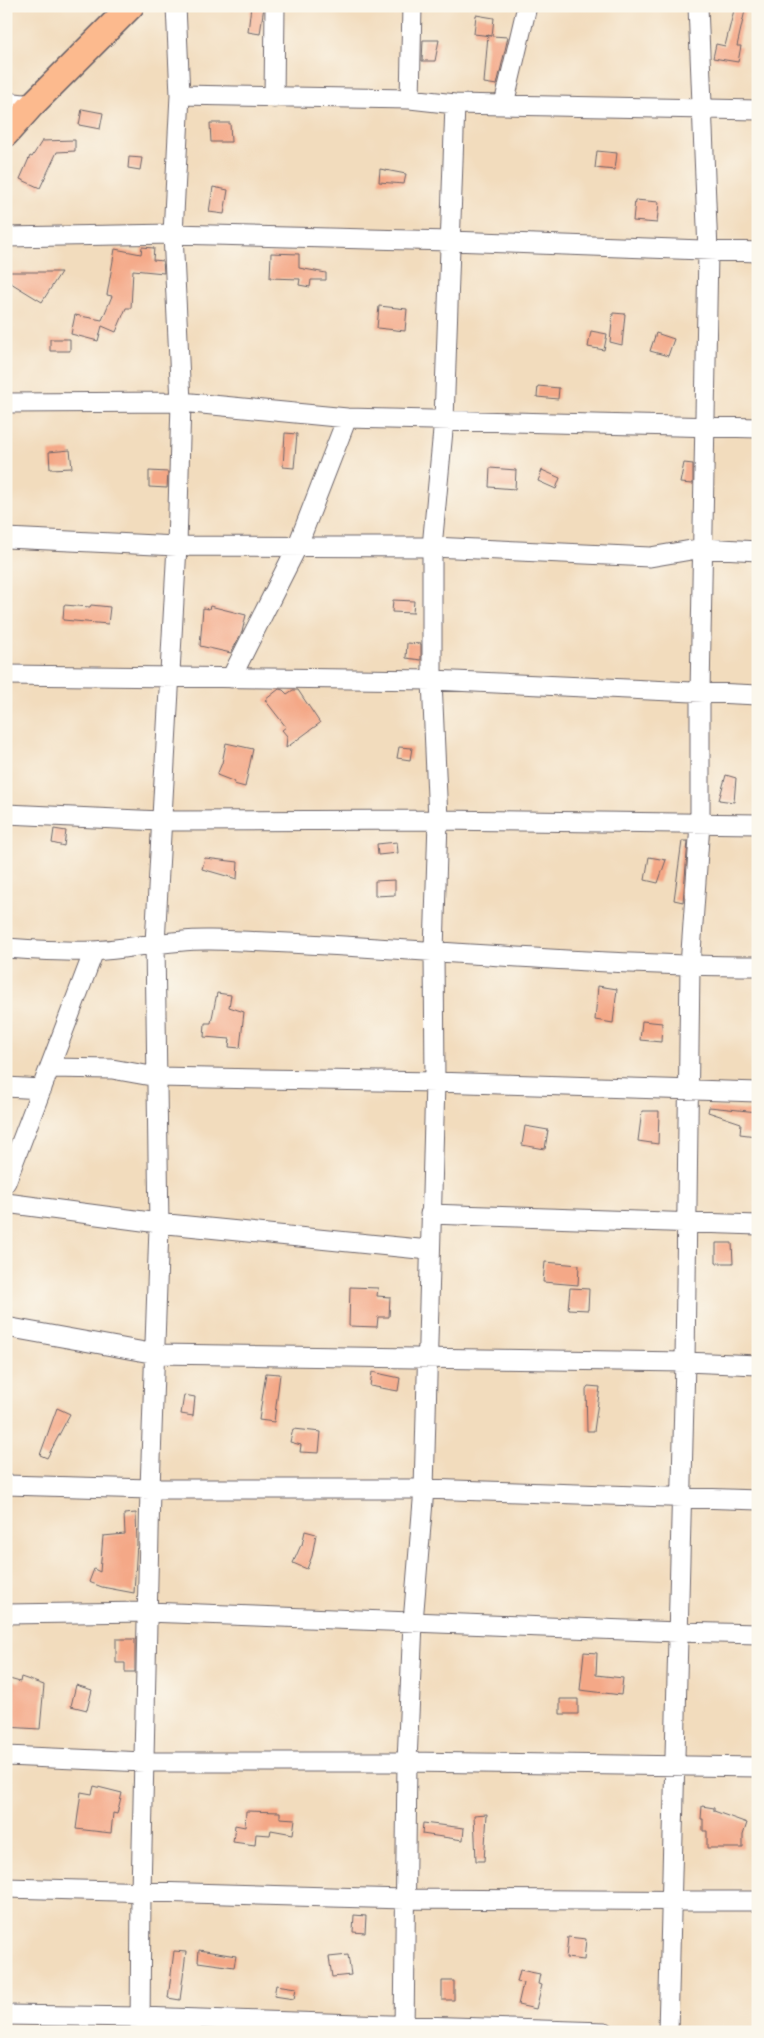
<svg xmlns="http://www.w3.org/2000/svg" width="764" height="2038" viewBox="0 0 764 2038" font-family="Cardo,serif">
<rect width="100%" height="100%" fill="#fbf7ec"/>
<filter id="ink" filterUnits="userSpaceOnUse"><feTurbulence type="fractalNoise" baseFrequency=".02" numOctaves="2"/><feDisplacementMap in="SourceGraphic" scale="10" xChannelSelector="R" yChannelSelector="G"/><feConvolveMatrix kernelMatrix="1 2 1 2 8 2 1 2 1" color-interpolation-filters="sRGB"/></filter>
<filter id="wash" filterUnits="userSpaceOnUse"><feTurbulence type="fractalNoise" baseFrequency=".0096" numOctaves="4" result="noise"/><feDisplacementMap in="SourceGraphic" scale="20" xChannelSelector="R" yChannelSelector="G"/><feGaussianBlur stdDeviation="1.12" result="paint"/><feColorMatrix in="noise" values="0 0 0 0 0 0 0 0 0 0 0 0 0 0 0 0 0 1.4 0 .05"/><feComposite in="paint" operator="in"/></filter>
<g filter="url(#wash)">
<rect width="100%" height="100%" fill="#f2dcbd"/>
<g id="blocks">
<path fill="#f4a887" d="M251,6h13l-4,28 -12,-2z
M735,6h11l-9,40h4l-3,16 -25,-4 3,-14 9,2z
M476,15l18,3 -2,18 16,1 -11,48 -13,-2 4,-48 3,1 -17,-2z
M423,40h16l-4,21h-13z
M82,109l21,4 -3,16 -21,-4z
M210,123h20l1,19h-20z
M75,140v11l-18,1 -17,36 -20,-9 10,-23 2,1 10,-16z
M597,151l20,2 -2,17 -20,-2z
M129,157l13,1 -2,12 -12,-2z
M380,169l26,5 -2,10 -25,-2z
M213,187l15,3 -4,24 -15,-2z
M635,200l24,2 -2,21 -24,-2z
M142,247l12,1 -1,12 10,1 1,12 -31,-3 -2,38h-5l-10,24 -14,-6 -4,15 -27,-7 4,-19 27,5 10,-24 -5,-1 8,-46 26,5z
M271,253l28,1v14l27,5v7h-15l-1,7 -11,-2 1,-6 -30,-1z
M6,272h55l-19,30 -36,-22z
M379,306l28,3 -2,22 -28,-3z
M613,313l12,1 -3,31 -12,-3z
M591,331l16,3 -3,16 -16,-3z
M656,333l18,6 -6,17 -18,-5z
M50,339h20v12h-20z
M538,386l21,2 -1,11 -21,-2z
M285,433l12,1 -3,34 -11,-1z
M70,450l2,18 -22,1 -1,-17z
M684,463l9,1v20l-13,-1z
M490,468l26,2 -1,19 -26,-2z
M542,470l18,8 -4,11 -18,-8z
M149,471l19,1 -1,16 -18,-1z
M393,600l21,1 -1,12 -21,-1z
M64,605l26,2 1,-2 19,2 -2,17 -45,-4z
M210,606l36,9 -4,17 -11,21 -31,-7 3,-38 6,1z
M407,643l14,1v16l-15,-2z
M279,689l4,1 4,4 6,-4h5l22,33 -34,25 1,-12 -5,-6 4,-3 -21,-27z
M226,743l27,6 -8,38 -11,-3 1,-2 -18,-7 5,-12z
M399,747l13,1 -2,12 -13,-2z
M726,775l10,3 -2,24 -15,-2z
M54,829l12,2 -2,15 -12,-3z
M682,841h6l-5,61 -9,-2z
M397,842l1,11 -20,2 -1,-11z
M649,857l17,3 -8,23 -13,-3z
M205,858l33,4 -1,17 -35,-10z
M395,880v15l-20,1v-15z
M598,986l19,3 -4,34 -18,-3z
M217,993l14,2 -2,12 15,5 -4,36 -11,-1 1,-8 -26,-2 1,-14h6z
M642,1021l20,2 -1,19 -21,-2z
M709,1107l49,5 -2,24 -16,-2 1,-11 -33,-11z
M642,1111h17l-1,33 -20,-3z
M525,1126l23,4 -3,19 -23,-4z
M716,1243h16l1,20h-17z
M545,1262l34,3 -1,20 -35,-3z
M350,1287l28,1 -1,8 13,1 -1,20h-11l-1,10 -28,-1z
M570,1288l19,1 -1,21 -20,-1z
M372,1372l28,6 -2,13 -28,-5z
M266,1373l14,1 -6,48 -15,-2z
M588,1386l12,1 -6,44h-7l-1,-42z
M184,1395l11,2 -2,19 -12,-2z
M57,1408l13,6 -23,44 -7,-3z
M293,1429l28,3 -2,21 -19,-1 1,-7 -11,-3z
M136,1513l1,30 -3,50 -32,-6 -13,-5 5,-13 6,3 3,-36 22,-2 -1,-20z
M305,1531l11,3 -4,22 -5,13 -14,-6 8,-18h1z
M116,1639h19v33h-10v-9h-9z
M584,1652l13,1 -1,22 27,3 -2,17 -41,-5z
M21,1677l23,8 -4,44 -34,-2v-49l14,4z
M76,1685l16,5 -5,20 -16,-4z
M560,1699h18v15h-18z
M94,1786l28,7 -5,21 -4,-1 -2,20 -35,-4 5,-37 11,2z
M702,1806l12,2v3l33,12 -4,12v13h-36v-17h-4v-12h-2z
M246,1811l34,1v6l15,1 -2,15 -22,-4 -1,5 -14,-1 -1,11 -22,-3 2,-17 10,2z
M487,1814l-3,47h-8l-2,-46z
M423,1823l41,5 -1,12 -41,-6z
M354,1915l12,1 -1,17 -12,-1z
M568,1937l18,2 -2,21 -18,-2z
M199,1950l37,6 -2,11 -36,-5z
M174,1951l12,1 -6,48 -12,-2z
M348,1955l3,20 -19,2 -3,-20z
M520,1970l20,4 -2,10 4,1 -6,24 -18,-4 5,-22 -6,-1z
M442,1981h12v19h-12z
M276,1985l20,3 -2,11 -20,-3z"/>
</g>
</g>
<g filter="url(#ink)">
<use href="#blocks" fill-opacity="0" stroke="#6b6368" stroke-width="1"/>
<g fill="none" stroke-linecap="round" stroke-linejoin="round">
<defs>
<path id="minor" d="M180,95l230,4 45,5 303,6
M274,98l1,-92
M410,99l2,-93
M6,102l26,3
M504,104l23,-98
M6,237l167,-3 277,7 308,11
M6,403l175,-1 166,16 411,10
M6,538l171,8 255,1 218,10 53,-9 55,3
M6,675l426,5 326,15
M231,678l66,-131 50,-129
M6,814l155,7 277,-1 320,4
M6,948c29,2 58,4 87,3 39,-2 77,-12 117,-11 183,5 365,26 548,26
M50,1068l62,1 45,8 278,5 323,10
M6,1087l36,2
M6,1182l88,-231
M6,1203l152,20 271,27
M430,1214l328,11
M6,1327l150,27 529,8 73,3
M6,1485l144,4h274l334,11
M6,1614l141,-2 531,20 80,2
M6,1756l138,6h263l351,5
M6,1888l399,11 353,2
M6,2015l134,2 465,15
M140,2032l1,-140 9,-403 9,-262 -4,-284 22,-397 4,-144 -8,-168 7,-139 -4,-89
M404,2032l3,-270 6,-140 11,-133 11,-407 -1,-131 4,-131 -6,-140v-133l12,-127 11,-316
M668,2032l17,-670 5,-396 10,-142v-131l8,-442 -10,-245"/>
<path id="major" d="M6,134l26,-29 99,-99"/>
</defs>
<use href="#minor" stroke="#6b6368" stroke-width="21"/>
<use href="#major" stroke="#6b6368" stroke-width="28"/>
<use href="#minor" stroke="#fff" stroke-width="19"/>
<use href="#major" stroke="#fcba8e" stroke-width="25"/>
</g>
</g>
<rect width="764" height="2038" fill="none" stroke="#fbf7ec" stroke-width="25"/>
</svg>
